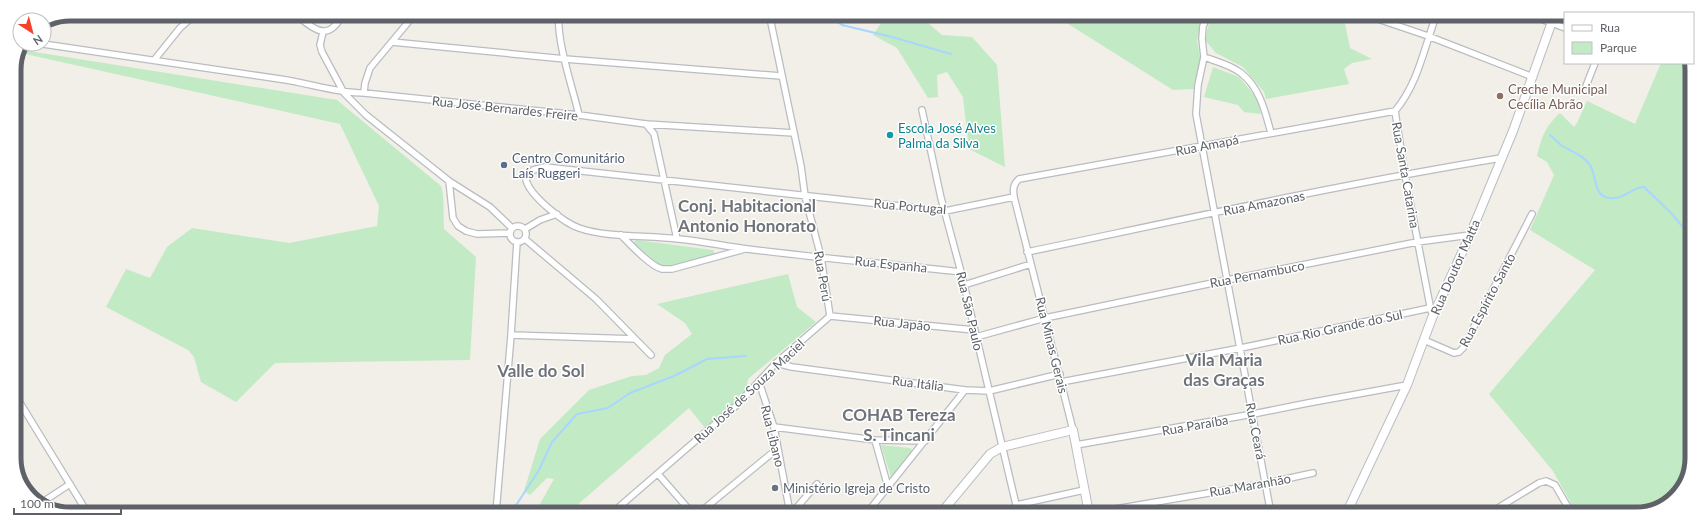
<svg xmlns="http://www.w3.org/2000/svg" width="1706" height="528" viewBox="0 0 1706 528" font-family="Lato,sans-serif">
<rect width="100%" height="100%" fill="#f1efe7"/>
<path fill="#c2eac4" d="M880,15h52l-4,8 14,12 30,2 25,28 8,102 -36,-18 -6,-52 -16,-25 -10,3 1,22 -10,1 -31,-50 -24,-13 11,-16z
M1054,15h151l-3,5 -5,21 4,22 -6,26 -22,1z
M1214,15l132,1 -2,3 6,29 22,11 -20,4 -8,6 5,15 -83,15 -2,-7 -21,-25 -27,-14 -11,-13 4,-17z
M22,50l315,50 104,86c4,15 2,27 3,43l32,28 -6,103 -195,3 -39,39 -35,-20 -7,-25 -6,-7 -82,-43 20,-38 24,9 17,-31 25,-19 97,15 88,-17 2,-20 -39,-82 -319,-71z
M1661,63h30l1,3 -2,407 -20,29 -33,12h-60l-24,-43 -64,-77 106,-124 -65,-40 24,-55 -7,-13 -10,-6c5,-20 8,-29 23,-43l14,14 3,-4 10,-22 48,23z
M1213,67l26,10 17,20 5,17 -17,-2 -6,-7 -34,-8z
M636,240l77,10 2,4 -3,3 -45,10 -6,-1 -26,-22 -1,-2z
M788,274l9,33 19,15 -68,57 -2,13 -41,36 -16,-20 -121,105h-36l8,-9 14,-25 -7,-1 -17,17 -6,-4 16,-52 49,-49 43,-14 14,-1 13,-7 6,-13 27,-21 -7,-11 -28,-19z
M881,445l29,3 2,2v4l-20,26z"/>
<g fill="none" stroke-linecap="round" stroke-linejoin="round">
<path stroke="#a9d6ff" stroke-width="2" d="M827,15l15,10 50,12 59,17
M1550,135c4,3 7,7 11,10 10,7 24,10 30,22 6,12 3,30 19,31 14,2 22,-11 34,-11l28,27 19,23
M511,513l28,-43 13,-28 25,-28 31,-6 22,-15 44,-17 33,-17 39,-3"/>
<defs>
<path id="street" d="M296,14c7,7 23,21 33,16 6,-2 11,-11 15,-16
M559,15c-3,25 14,74 20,100
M735,15l35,3 31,148 4,30 16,61 9,59
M1208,15l-5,11 -1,13 2,18 -6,28 -2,29 75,400
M1369,16l59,20 105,41
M1533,16l32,12
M323,32l-3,13 2,7 22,41 22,22 83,66 4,37 5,8 8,5 11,3 33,-1
M392,42l173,17 216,17
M43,44c79,11 158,23 237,35 29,4 55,14 84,14l215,22 67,9 148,9
M1204,57c11,4 27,8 37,16 19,15 24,38 30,60
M155,59l25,-31 16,-14
M1586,86l9,-23
M364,93l1,-10 5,-15 45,-54
M922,110l19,88 20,74 57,241
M646,124l8,10 23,105
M449,181l41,26 22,21
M510 234a8 8 0 1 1 16 0a8 8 0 1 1-16 0Z
M525,229l15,-9 17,-6
M621,235c9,9 29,31 41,34 3,0 7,0 10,0l73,-20
M525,239l71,60 55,56
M1027,252c158,-33 315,-68 474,-94
M961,272c-72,-8 -143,-14 -214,-23 -23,-3 -46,-8 -69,-10 -30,-4 -71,-1 -99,-11 -15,-5 -49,-32 -53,-48l7,-10 12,-3 400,44 69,-14
M964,285l67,-21
M1431,311l-26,-136 -10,-64c23,-27 29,-63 41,-95
M830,316l144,14
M511,335l124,4
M976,337l69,-19 182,-38 190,-38 53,-7
M1424,340l30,13 5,-1 4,-4 69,-134
M776,363l16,4 173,23 24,1 71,-17
M759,382l15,45 16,86
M1061,382l180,-34 189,-40
M14,393l73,119
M774,427l101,13 50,1
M1073,430l-59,-233c-1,-7 -1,-13 5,-18l376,-68
M875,440l13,47
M1076,445l177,-31 55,-11 99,-18
M658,474l34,39
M41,503l29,-19
M1016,505l68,-15
M496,513l15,-178 6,-93
M612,513l126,-109 38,-41 54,-47
M699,513l78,-64
M792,513l25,-29
M867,513l98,-123
M1092,513l175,-30 46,-10
M1488,514l51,-31 7,-2 9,4 17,29"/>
<path id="secondary" d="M941,513l49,-59 12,-7 71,-17 16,83
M1346,514l61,-129 25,-67 38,-83 43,-104 41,-115"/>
</defs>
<use href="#street" stroke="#b9bcc1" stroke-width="8"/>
<use href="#secondary" stroke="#babdc3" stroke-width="10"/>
<use href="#street" stroke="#fff" stroke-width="5.5"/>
<use href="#secondary" stroke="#fff" stroke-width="8"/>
</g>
<circle fill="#8d6e63" stroke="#fff" stroke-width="1.5" cx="1500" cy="96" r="4"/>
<circle fill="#0f9aa8" stroke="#fff" stroke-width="1.5" cx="890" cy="135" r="4"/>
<circle fill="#5c6f8a" stroke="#fff" stroke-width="1.5" cx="504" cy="165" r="4"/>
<circle fill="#6b7280" stroke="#fff" stroke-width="1.5" cx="775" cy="488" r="4"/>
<g text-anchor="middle" stroke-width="3" stroke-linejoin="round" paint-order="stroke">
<g font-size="13" fill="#785e54" stroke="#fff" text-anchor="start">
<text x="1508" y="94">Creche Municipal<tspan x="1508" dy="15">Cecília Abrão</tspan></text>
</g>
<g font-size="13" fill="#5e6268" stroke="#fff">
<text transform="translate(505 108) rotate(6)" y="5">Rua José Bernardes Freire</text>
<text transform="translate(1207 145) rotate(-11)" y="5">Rua Amapá</text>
<text transform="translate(1406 175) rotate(80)" y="5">Rua Santa Catarina</text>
<text transform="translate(1264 203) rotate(-11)" y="5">Rua Amazonas</text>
<text transform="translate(910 206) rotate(5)" y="5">Rua Portugal</text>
<text transform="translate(891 264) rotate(6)" y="5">Rua Espanha</text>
<text transform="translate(1455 267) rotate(-66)" y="5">Rua Doutor Matta</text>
<text transform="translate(1257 274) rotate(-11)" y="5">Rua Pernambuco</text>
<text transform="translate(823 276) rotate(80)" y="5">Rua Perú</text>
<text transform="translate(1487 300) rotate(-62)" y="5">Rua Espírito Santo</text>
<text transform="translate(970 311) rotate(77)" y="5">Rua São Paulo</text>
<text transform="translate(902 323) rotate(6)" y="5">Rua Japão</text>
<text transform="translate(1340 327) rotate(-12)" y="5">Rua Rio Grande do Sul</text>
<text transform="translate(1052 345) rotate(76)" y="5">Rua Minas Gerais</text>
<text transform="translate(918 383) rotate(7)" y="5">Rua Itália</text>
<text transform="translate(749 391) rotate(-43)" y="5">Rua José de Souza Maciel</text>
<text transform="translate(1195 425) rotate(-10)" y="5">Rua Paraíba</text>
<text transform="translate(1256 431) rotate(79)" y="5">Rua Ceará</text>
<text transform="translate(773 436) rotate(76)" y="5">Rua Líbano</text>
<text transform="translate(1250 485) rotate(-10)" y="5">Rua Maranhão</text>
</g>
<g font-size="13" fill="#0d838f" stroke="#fff" text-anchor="start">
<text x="898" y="133">Escola José Alves<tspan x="898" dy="15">Palma da Silva</tspan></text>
</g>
<g font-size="13" fill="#4e5e75" stroke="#fff" text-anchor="start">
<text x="512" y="163">Centro Comunitário<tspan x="512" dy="15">Laís Ruggeri</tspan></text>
</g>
<g font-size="13" fill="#5b616d" stroke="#fff" text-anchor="start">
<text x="783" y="493">Ministério Igreja de Cristo</text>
</g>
<g font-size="17" font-weight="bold" fill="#6f747a" stroke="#fff">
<text x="747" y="212">Conj. Habitacional<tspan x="747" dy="20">Antonio Honorato</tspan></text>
<text x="1224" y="366">Vila Maria<tspan x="1224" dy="20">das Graças</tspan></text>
<text x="541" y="377">Valle do Sol</text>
<text x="899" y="421">COHAB Tereza<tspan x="899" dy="20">S. Tincani</tspan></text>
</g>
</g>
<path d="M0 0H1706V528H0ZM70 21H1636A49 49 0 0 1 1685 70V458A49 49 0 0 1 1636 507H70A49 49 0 0 1 21 458V70A49 49 0 0 1 70 21Z" fill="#fff" fill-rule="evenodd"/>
<path fill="none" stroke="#5e6268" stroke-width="5" d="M70 21H1636A49 49 0 0 1 1685 70V458A49 49 0 0 1 1636 507H70A49 49 0 0 1 21 458V70A49 49 0 0 1 70 21Z"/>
<rect x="1564" y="12" width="130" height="52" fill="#ffffff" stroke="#bfc0c3"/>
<rect x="1572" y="25" width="20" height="6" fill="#ffffff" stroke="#bfc0c3"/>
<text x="1600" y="32" font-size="12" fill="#5e6268">Rua</text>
<rect x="1572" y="42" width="20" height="12" fill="#c2eac4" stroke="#bfc0c3"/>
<text x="1600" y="52" font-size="12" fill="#5e6268">Parque</text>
<g transform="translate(32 32) rotate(144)"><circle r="19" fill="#ffffff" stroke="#bfc0c3"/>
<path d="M0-3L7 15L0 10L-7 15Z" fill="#f54129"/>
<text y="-6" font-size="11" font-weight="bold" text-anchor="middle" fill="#5e6268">N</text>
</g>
<path d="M14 508v6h107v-6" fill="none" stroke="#5e6268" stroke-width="2"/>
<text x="20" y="508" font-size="12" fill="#5e6268" stroke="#ffffff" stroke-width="3" paint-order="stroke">100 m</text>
</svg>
